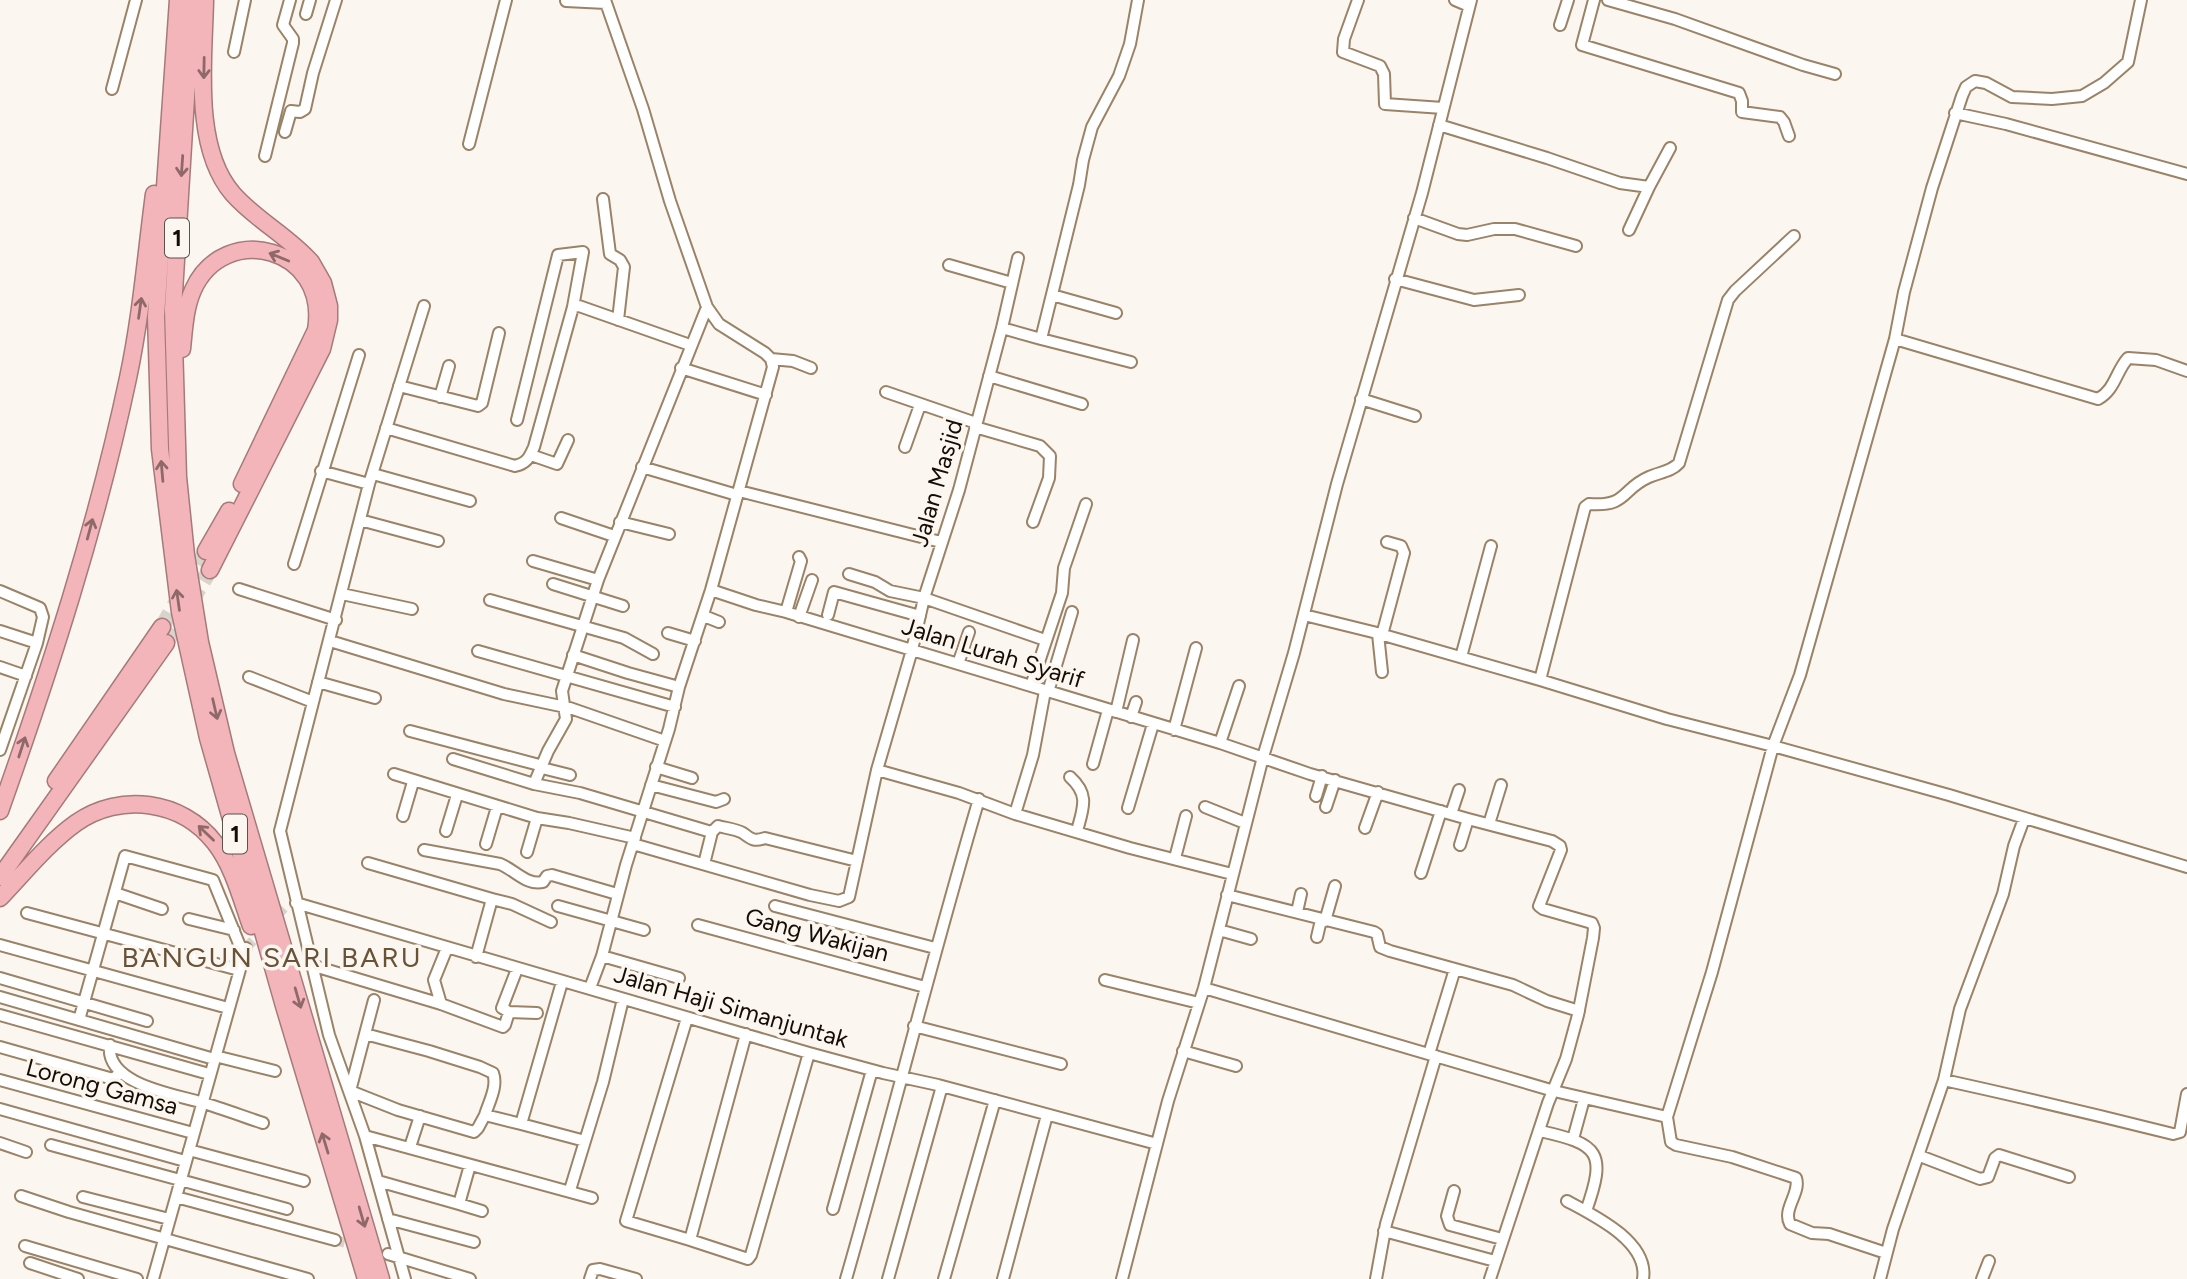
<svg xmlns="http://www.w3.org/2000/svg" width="2187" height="1279" viewBox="0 0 2187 1279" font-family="Figtree,sans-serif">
<rect width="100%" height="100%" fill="#fbf6ef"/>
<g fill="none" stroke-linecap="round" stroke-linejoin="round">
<path stroke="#d8d3cc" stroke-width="10" stroke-dasharray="10 5" stroke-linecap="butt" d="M246,948l39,-41
M335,1240l26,7"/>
<path stroke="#d8d3cc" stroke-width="16" stroke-dasharray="16 8" stroke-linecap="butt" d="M162,627l44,-76
M166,643l44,-73"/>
<defs>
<path id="minor" d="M1358,0l-14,39 -1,13 37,14 4,8 1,30 58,4
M1455,0l14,6
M1594,0l-12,45 157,48 3,8v11l38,5 4,5 5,14
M1608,0l67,19 128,46 32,9
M2141,0l-13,62 -24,21 -22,13 -30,3 -40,-2 -26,-14 -11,-2 -9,6 -4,9 -30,92 -28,104 -9,47 -95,336 -27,71 176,49 238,72
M566,1l40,2
M306,14l4,-14
M1560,25l8,-25
M234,52l11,-52
M112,89l24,-89
M1955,113l51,11 181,50
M1439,125l108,33 73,25 29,4 21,-39
M285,132l6,-21 9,1 5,-3 8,-36 23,-73
M469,144l37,-144
M265,156l28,-113v-4l-10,-14 7,-25
M603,199l7,55 10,6 4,7 -6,53
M1414,218l44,16 9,1 27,-6h21l61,17
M1629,230l20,-43
M949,265l63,18
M1395,279l79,21 45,-5
M1052,295l64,18
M1002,328l39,11
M1895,339l203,60c17,-9 18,-28 30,-41l28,2 31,11
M771,359l22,2 18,7
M1131,362l-90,-23 38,-154 4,-25 9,-33 27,-51 11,-32 8,-44
M681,368l85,27
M989,376l93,28
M399,386l79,20 4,-3 17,-70
M886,392l90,31
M440,397l9,-31
M1361,399l54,17
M517,420l41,-165 25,-3 -10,55
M975,427l65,19 10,10 -1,22 -16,44
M386,428l129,38c12,-3 14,-8 19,-19l39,-140 6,-1 111,39
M905,447l15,-42
M531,455l26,9 11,-24
M642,467l95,28
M321,471l48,13
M373,474l97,27
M739,491l202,51
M561,518l53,18
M360,520l78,21
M620,522l49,12
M533,561l65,19
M294,564l65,-209
M849,574l26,8 15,9 34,7 121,42
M553,584l70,22
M239,589l97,31
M711,590l45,15 30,7 434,131 90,31 158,45 84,22 8,5 1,4 -22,56 4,3 49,14 2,5 -1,10 -15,77 -12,44 -18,44 -58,176
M0,591l40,17 3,9 -6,26 -37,107
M342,594l70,15
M490,600l134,38 29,16
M786,612l15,-51 -2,-4
M828,615l6,-23 86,24
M1304,615l69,17 167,48 127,39 106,27 -61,226 -45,145
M704,616l15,6
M799,617l13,-37
M0,631l37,12
M668,633l27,8
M1378,634l4,38
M1382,635l22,-82 -3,-7 -14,-4
M330,641l174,53 66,14 95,33
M478,651l197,56
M573,655l55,18 51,14
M1461,657l30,-111
M958,664l11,-32
M0,667l26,9
M249,677l64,25
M1540,680l45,-173 4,-3c39,3 32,-15 60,-27 11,-5 22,-5 30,-14l49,-163 7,-9 59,-55
M318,682l57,16
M1031,686l31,-93 2,-25 22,-64
M1045,691l-12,64 -18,59 115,34 102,26
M1048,692l24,-80
M1116,712l17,-72
M1131,717l5,-15
M1174,730l22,-82
M410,731l133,35
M1220,743l19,-57
M453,759l81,25 46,9 128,38 4,1 6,-6c7,2 18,3 25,7 8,6 11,9 22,5l92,23
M1093,764l15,-54
M656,767l36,11
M542,768l28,7
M877,770l82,23 56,21
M394,774l143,44 32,5 66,15
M1070,777c20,18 13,31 7,54
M534,784l14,-33 18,-32 -4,-28 36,-111 109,-273
M651,785l65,17 8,-3
M1316,796l6,-20
M1205,807l40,16
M1326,807l9,-27
M1128,808l25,-84
M1451,814l8,-24
M403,816l10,-34
M1489,824l12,-39
M1365,828l13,-36
M446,831l11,-36
M486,844l11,-37
M633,844l177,51 29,6 10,-4 28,-127 35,-120 12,-52 35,-108 43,-162 16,-70
M1460,845l8,-26
M424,850l76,14c15,6 27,22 43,18l4,-6 5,-1 65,19
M527,852l10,-34
M1175,858l11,-42
M368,863l124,36 -16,58
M704,864l8,-32
M1421,873l20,-62
M115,893l47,16
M1227,895l147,37 3,2 3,13 10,4 123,34 34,16 32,10
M492,899l20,5 39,18
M296,903l513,150 74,20 55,12 219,59
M558,906l86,24
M775,906l160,42
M1297,912l4,-18
M27,913l212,57
M189,919l45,11
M1325,921l10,-35
M698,925l227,62
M1219,930l32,9
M1317,937l4,-17
M0,945l228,63
M602,956l77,22
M311,965l130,39 62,23 2,-2 4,-13
M517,969l-15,39 7,4 28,1
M0,978l147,43
M1105,980l94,23
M590,988l12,-32 24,-91 43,-136 10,-42 32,-97 62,-223 -2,-8 -6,-6 -46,-29 -12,-17 -37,-106 -27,-92 -38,-109
M1204,988l350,103 113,26 4,25 5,3 56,12 64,21c5,15 -14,31 -6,46l22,9 17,1 57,19
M0,997l214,62
M374,1000l-9,34 64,17 51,16 13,6c5,13 -4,29 -8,42
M441,1004l-7,-24 13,-32
M0,1015l209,59
M687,1018l-61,203 64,19
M79,1020l46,-164 88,24 31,76
M914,1026l147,38
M746,1034l-56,206 58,19 3,-4 58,-202
M110,1045c-5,39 63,49 90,57 21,6 42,14 63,21
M0,1047l113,32 8,-7
M1183,1051l53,15
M1429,1054l26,-85
M215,1056l60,15
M0,1080l193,53
M1944,1080c77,17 153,35 229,54l7,-2 7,-38
M350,1091l48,19 76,22 4,-4 7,-13 36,9 41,-142
M350,1091l15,-57
M0,1109l185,52
M521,1124l64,17
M1540,1131c59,13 67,21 46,80
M365,1136l227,62
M1573,1139l11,-40
M0,1143l26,9
M51,1145l236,64
M410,1147l10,-31
M189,1150l115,31
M1920,1156l60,23 8,-2 7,-19 4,-3 70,22
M470,1165l-11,39 23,7
M378,1181l81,23
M570,1190l33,-108 20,-83
M1454,1191l-7,25 3,9 52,14
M21,1196l48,16 239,67
M83,1197l86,22
M176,1197l159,43
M1567,1201c28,15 82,41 76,78
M833,1209l39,-139
M388,1219l86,23
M1384,1231l111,30
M25,1246l112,33
M388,1254l82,25
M30,1263l48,16
M153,1279l93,-331
M405,1279l-40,-143 -36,-101 -49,-204 89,-347 55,-178
M590,1279l3,-9 7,-1 36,10
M846,1279c46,-160 86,-321 133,-480
M888,1279l54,-193
M944,1279l51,-179
M1003,1279l44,-164
M1122,1279l46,-178 36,-113 59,-231 31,-104 43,-169 85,-291 49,-193
M1376,1279l10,-55 50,-168
M1880,1279l13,-50 51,-149 16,-71 43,-115 11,-48 10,-27
M1982,1279l7,-18"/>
<path id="highway" d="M178,0l-22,316 4,133 20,163 28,126 76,268 82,273
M192,0l-19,309 5,168 8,78 14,87 26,111 155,526
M205,0c-1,58 -13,147 28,194 23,26 55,42 78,68l12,21 6,23v14l-7,29 -112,221
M182,349c2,-20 3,-41 11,-59 31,-70 137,-43 123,40l-74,154
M206,551l23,-40
M56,781l106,-154
M0,811c50,-141 97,-286 128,-433 13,-61 18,-123 26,-184
M0,877l166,-234
M0,898c24,-25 48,-55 76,-75 44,-31 106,-23 139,20 18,23 26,55 36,83"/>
</defs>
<use href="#minor" stroke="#9a8366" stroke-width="14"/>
<use href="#highway" stroke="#a57a7a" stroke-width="19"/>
<use href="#minor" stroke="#fff" stroke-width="10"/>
<use href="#highway" stroke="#f3b5ba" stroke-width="16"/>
</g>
<defs><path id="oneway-shaft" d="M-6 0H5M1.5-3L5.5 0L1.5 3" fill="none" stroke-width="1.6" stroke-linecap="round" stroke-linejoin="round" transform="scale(1.75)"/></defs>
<g stroke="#8f6968">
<use href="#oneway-shaft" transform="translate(204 68) rotate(91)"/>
<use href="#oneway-shaft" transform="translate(182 166) rotate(94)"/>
<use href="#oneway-shaft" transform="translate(279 257) rotate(-158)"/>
<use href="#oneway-shaft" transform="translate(140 308) rotate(-82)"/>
<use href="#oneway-shaft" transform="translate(162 471) rotate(-95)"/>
<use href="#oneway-shaft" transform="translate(90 529) rotate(-75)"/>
<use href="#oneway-shaft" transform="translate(178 600) rotate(-98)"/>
<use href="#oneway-shaft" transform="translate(215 709) rotate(77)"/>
<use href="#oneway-shaft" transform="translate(22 747) rotate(-72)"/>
<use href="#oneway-shaft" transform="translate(206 833) rotate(-136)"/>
<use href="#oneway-shaft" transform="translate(298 998) rotate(74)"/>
<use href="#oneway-shaft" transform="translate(325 1143) rotate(-107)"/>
<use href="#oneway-shaft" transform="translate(362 1217) rotate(74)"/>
</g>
<g text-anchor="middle" stroke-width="7" stroke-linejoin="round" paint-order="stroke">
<g fill="#fbf6ef" stroke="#5a534a" stroke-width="2">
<rect x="165" y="218.5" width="24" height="39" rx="5"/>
<rect x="223" y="814.5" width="24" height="39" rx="5"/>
</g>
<g font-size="23" font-weight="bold" fill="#150d04">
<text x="177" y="246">1</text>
<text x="235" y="842">1</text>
</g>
<g font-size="24" fill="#150d04" stroke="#fbf6ef">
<text transform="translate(937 483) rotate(-74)" y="8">Jalan Masjid</text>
<text transform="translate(993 653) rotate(17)" y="8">Jalan Lurah Syarif</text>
<text transform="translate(817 935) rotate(15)" y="8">Gang Wakijan</text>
<text transform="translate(731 1007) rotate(16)" y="8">Jalan Haji Simanjuntak</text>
<text transform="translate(102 1087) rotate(15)" y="8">Lorong Gamsa</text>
</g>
<g font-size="28" letter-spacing="2" fill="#695338" stroke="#fbf6ef">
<text x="272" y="967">BANGUN SARI BARU</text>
</g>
</g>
</svg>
